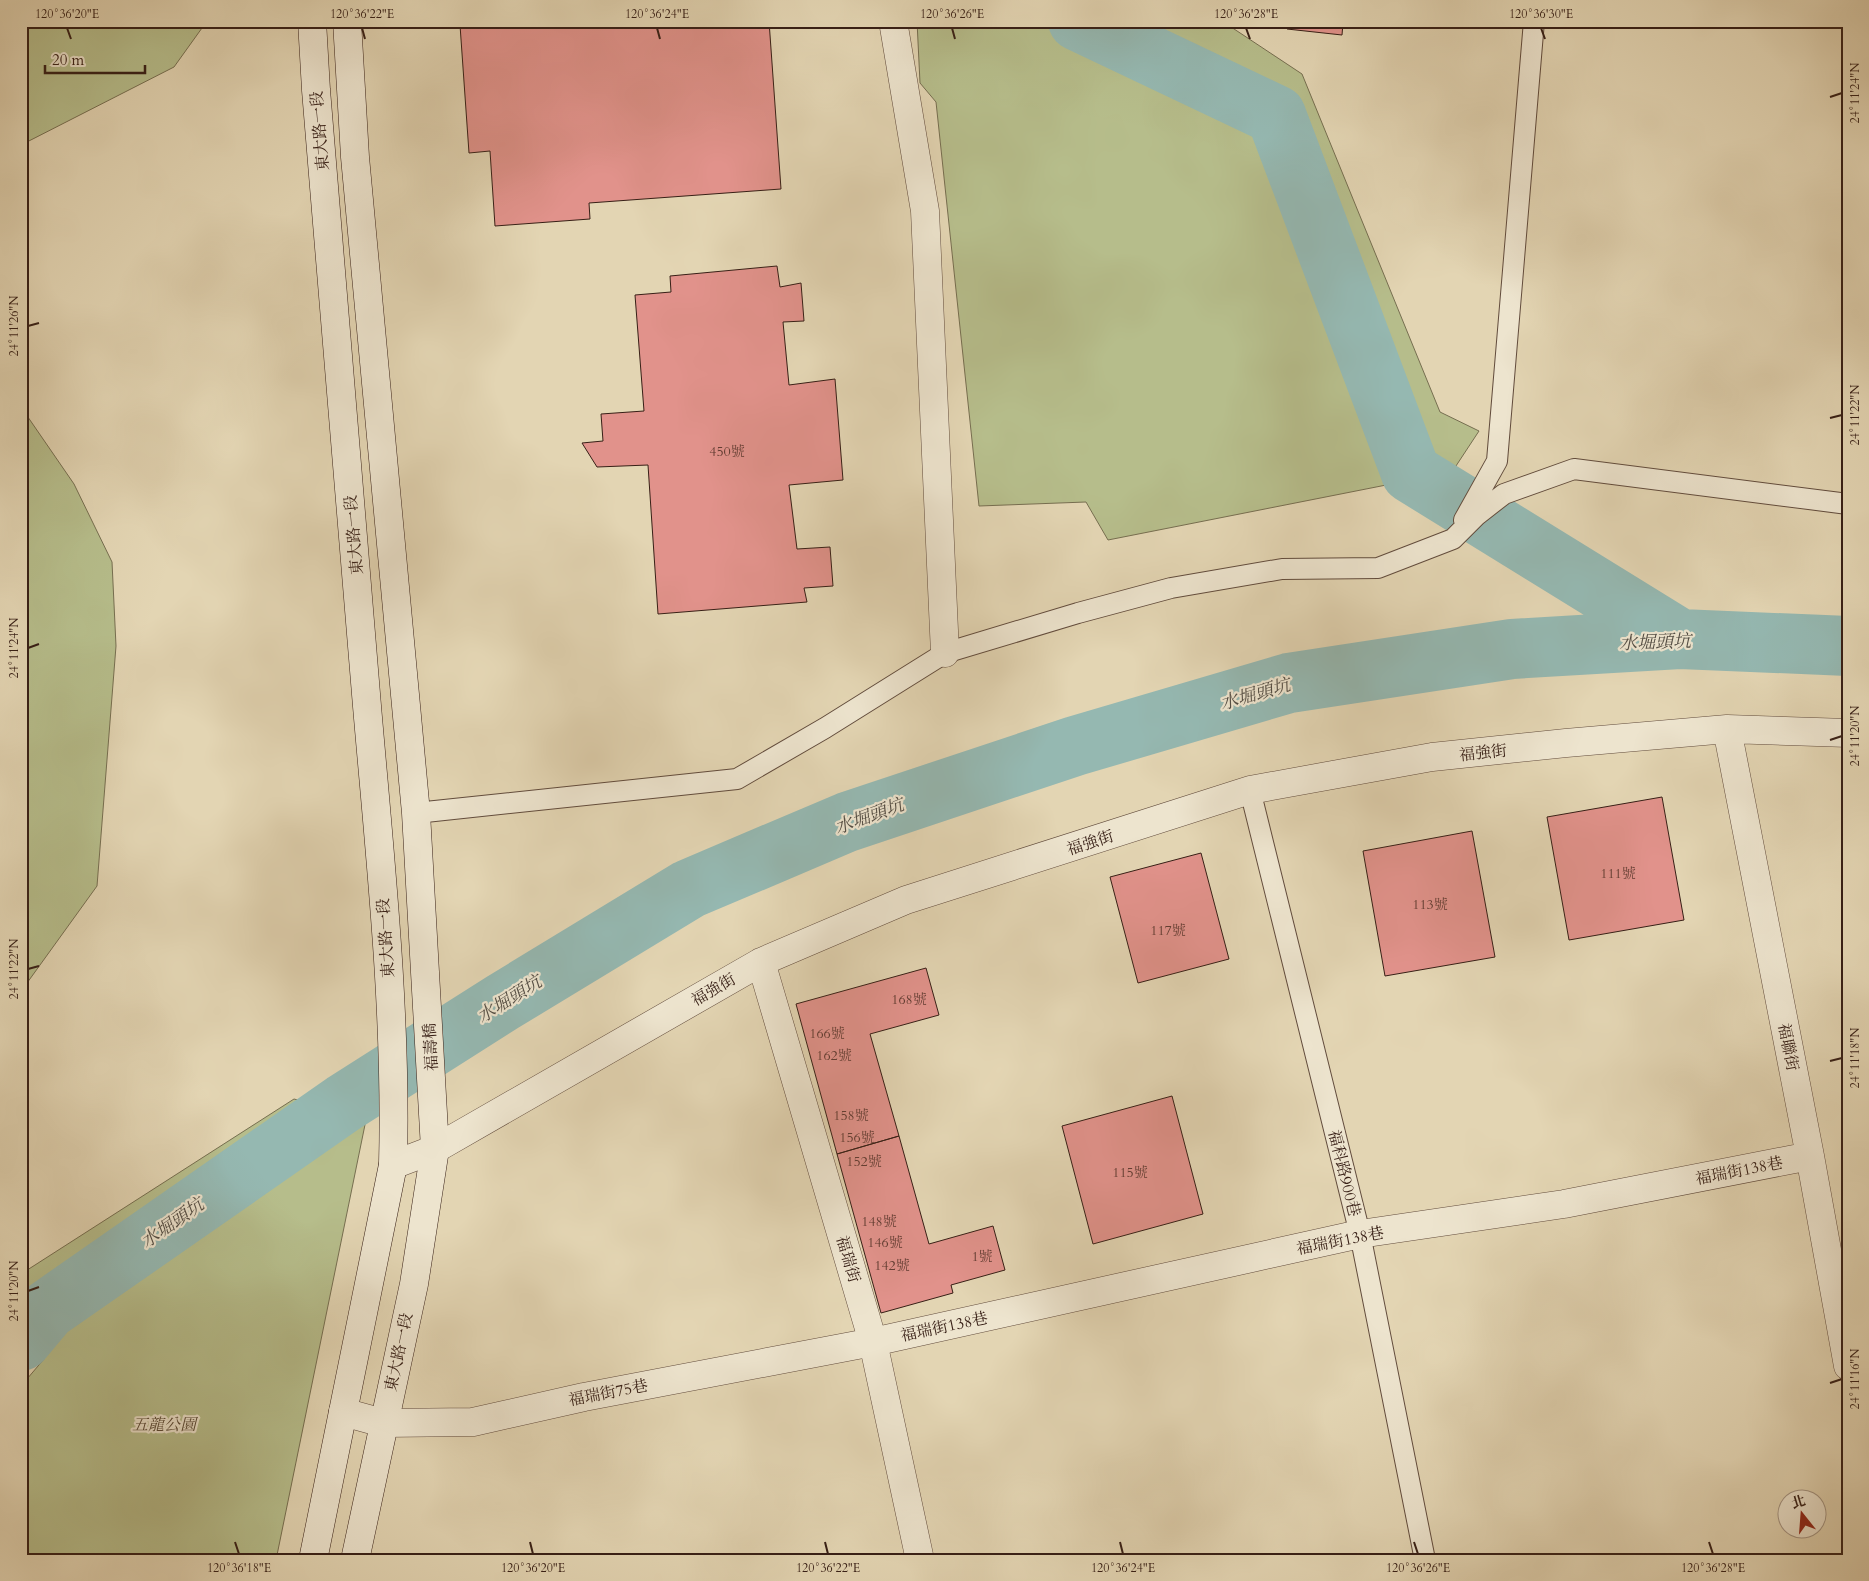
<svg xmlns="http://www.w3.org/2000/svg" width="1869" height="1581" viewBox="0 0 1869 1581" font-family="Cardo,'Noto Serif TC',serif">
<rect width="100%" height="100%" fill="#e3d5b3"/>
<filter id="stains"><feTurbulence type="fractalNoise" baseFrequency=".004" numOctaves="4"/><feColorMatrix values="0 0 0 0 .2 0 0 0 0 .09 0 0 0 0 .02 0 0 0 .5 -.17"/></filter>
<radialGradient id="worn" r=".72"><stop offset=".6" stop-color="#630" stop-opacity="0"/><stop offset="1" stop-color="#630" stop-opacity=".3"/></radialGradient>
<path fill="#b6bd8b" stroke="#766e50" d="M21,21h186l-33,46 -153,78z
M917,21h305l80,53 138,338 39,19 -27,41 -344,68 -22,-38 -107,4 -43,-404 -16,-19z
M21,407l53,77 38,78 4,84 -19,240 -70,97 -6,17z
M294,1099l22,6 -295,189v-20z
M368,1110l-92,450h-255v-174l23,-27 10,-31z"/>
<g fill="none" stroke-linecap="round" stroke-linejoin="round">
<path stroke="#95b8b1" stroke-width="60" d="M1078,21l198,94 135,358 269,166
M21,1341l26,-31 297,-207 159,-101 186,-113 158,-67 228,-76 214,-63 223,-34 168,-10 168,7"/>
</g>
<path fill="#e1928b" stroke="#371f16" d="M472,21h297l12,168 -192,14 1,16 -95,7 -5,-75 -21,2 -9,-128h12z
M1288,21h90l-1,6 -34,-4 -1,12 -55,-6z
M777,266l3,21 21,-4 3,38 -21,1 6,63 46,-6 8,101 -54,5 8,64 33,-2 3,39 -29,2 3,14 -149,12 -10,-149 -51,2 -15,-24 21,-2 -2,-27 43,-3 -9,-116 36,-3 -1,-16z
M1662,797l22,123 -115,20 -22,-123z
M1472,831l23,126 -110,19 -22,-125z
M1201,853l28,106 -91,24 -28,-106z
M926,968l13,47 -69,19 29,102 -62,18 -41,-150z
M1172,1096l31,118 -110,30 -31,-118z
M899,1136l30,108 64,-18 12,44 -54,15 2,8 -72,20 -44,-159z"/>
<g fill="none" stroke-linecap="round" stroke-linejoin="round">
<defs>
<path id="lane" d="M1464,520l33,-59 37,-440
M1250,790l110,444 65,326
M416,813l321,-34 88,-51 120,-75 133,-40 93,-25 111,-19 96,-1 75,-29 24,-24 27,-21 70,-25 274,35"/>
<path id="street" d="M893,21l32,190 20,442
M1727,729l83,427 38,210
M761,962l112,380 47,218
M393,1165l42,-16 326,-187 145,-62 344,-110 182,-33 134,-14 161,-14 121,4
M343,1412l40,11 90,-1 111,-25 289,-55 487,-108 204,-30 246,-48"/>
<path id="secondary" d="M312,21l4,69c17,206 34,411 51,616 13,152 30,306 26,459l-80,395
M347,21l8,136 61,656 19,336 -21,135 -59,276"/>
</defs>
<use href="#lane" stroke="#624c3d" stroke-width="22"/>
<use href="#street" stroke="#624c3d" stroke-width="29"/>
<use href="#secondary" stroke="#371f16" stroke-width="29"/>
<use href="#lane" stroke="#ede4ce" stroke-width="20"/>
<use href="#street" stroke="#ede4ce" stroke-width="28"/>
<use href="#secondary" stroke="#ede4ce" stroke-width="28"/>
</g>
<path fill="none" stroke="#371f16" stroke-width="2" d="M67,28l4,11M362,28l3,11M657,28l3,11M952,28l3,11M1246,28l4,11M1541,28l4,11M1830,97l12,-4M28,326l11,-3M1830,418l12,-3M28,648l11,-4M1830,740l12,-4M28,969l11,-3M1830,1061l12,-3M28,1291l11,-4M1830,1383l12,-4M235,1542l4,12M530,1542l3,12M825,1542l3,12M1120,1542l3,12M1414,1542l4,12M1709,1542l4,12"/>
<g text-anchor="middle" stroke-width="4.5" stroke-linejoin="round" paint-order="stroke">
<g font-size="14" fill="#623c33">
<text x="727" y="456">450號</text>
<text x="1618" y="878">111號</text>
<text x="1430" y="909">113號</text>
<text x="1168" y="935">117號</text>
<text x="909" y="1004">168號</text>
<text x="827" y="1038">166號</text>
<text x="834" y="1060">162號</text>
<text x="851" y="1120">158號</text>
<text x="857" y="1142">156號</text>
<text x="864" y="1166">152號</text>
<text x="1130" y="1177">115號</text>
<text x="879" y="1226">148號</text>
<text x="885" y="1247">146號</text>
<text x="982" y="1261">1號</text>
<text x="892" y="1270">142號</text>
</g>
<g font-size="16" fill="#371f16" stroke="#ede4ce">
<text transform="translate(319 131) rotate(-95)" y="6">東大路一段</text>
<text transform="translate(353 535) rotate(-95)" y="6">東大路一段</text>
<text transform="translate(1483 752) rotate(-6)" y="6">福強街</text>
<text transform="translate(1090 842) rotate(-18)" y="6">福強街</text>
<text transform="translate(385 938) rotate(-94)" y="6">東大路一段</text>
<text transform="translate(713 989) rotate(-30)" y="6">福強街</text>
<text transform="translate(430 1047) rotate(-93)" y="6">福壽橋</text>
<text transform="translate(1789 1047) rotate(79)" y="6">福聯街</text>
<text transform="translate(1739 1170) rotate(-11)" y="6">福瑞街138巷</text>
<text transform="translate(1345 1173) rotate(76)" y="6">福科路900巷</text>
<text transform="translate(1340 1240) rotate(-11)" y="6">福瑞街138巷</text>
<text transform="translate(849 1259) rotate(74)" y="6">福瑞街</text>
<text transform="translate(944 1326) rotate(-12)" y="6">福瑞街138巷</text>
<text transform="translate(398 1352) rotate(-78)" y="6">東大路一段</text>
<text transform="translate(608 1392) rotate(-11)" y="6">福瑞街75巷</text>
</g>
<g font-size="16" font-style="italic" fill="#574633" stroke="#ede4ce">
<text x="164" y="1430">五龍公園</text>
</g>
<g font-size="18" font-style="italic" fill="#534d44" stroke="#ede4ce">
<text transform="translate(1655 642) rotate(-2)" y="6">水堀頭坑</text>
<text transform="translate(1255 694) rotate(-16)" y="6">水堀頭坑</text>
<text transform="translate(869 816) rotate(-20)" y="6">水堀頭坑</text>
<text transform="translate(509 999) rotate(-32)" y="6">水堀頭坑</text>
<text transform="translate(172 1223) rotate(-35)" y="6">水堀頭坑</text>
</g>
</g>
<rect width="1869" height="1581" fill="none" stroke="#e3d5b3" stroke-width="55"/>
<g transform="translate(1802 1514) rotate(343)"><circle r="24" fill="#ede4ce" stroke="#a49584"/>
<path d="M0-4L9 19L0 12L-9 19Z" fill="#8f2418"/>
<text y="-8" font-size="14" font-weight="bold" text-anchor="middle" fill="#371f16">北</text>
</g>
<path d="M45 65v8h100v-8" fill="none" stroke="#371f16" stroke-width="2.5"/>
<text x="52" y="65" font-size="15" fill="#371f16" stroke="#ede4ce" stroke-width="4" paint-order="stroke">20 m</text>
<rect x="28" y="28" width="1814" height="1526" fill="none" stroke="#371f16" stroke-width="2"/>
<g font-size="12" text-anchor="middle" fill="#371f16">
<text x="67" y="18">120°36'20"E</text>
<text x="362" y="18">120°36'22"E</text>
<text x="657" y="18">120°36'24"E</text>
<text x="952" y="18">120°36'26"E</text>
<text x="1246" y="18">120°36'28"E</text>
<text x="1541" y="18">120°36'30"E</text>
<text transform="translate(1855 93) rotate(-90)" y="4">24°11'24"N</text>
<text transform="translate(14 326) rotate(-90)" y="4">24°11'26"N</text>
<text transform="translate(1855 415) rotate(-90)" y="4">24°11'22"N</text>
<text transform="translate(14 648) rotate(-90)" y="4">24°11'24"N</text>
<text transform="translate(1855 736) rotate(-90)" y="4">24°11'20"N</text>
<text transform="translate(14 969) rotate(-90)" y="4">24°11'22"N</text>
<text transform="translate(1855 1058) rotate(-90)" y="4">24°11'18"N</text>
<text transform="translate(14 1291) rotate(-90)" y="4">24°11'20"N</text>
<text transform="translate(1855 1379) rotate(-90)" y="4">24°11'16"N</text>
<text x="239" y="1572">120°36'18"E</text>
<text x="533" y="1572">120°36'20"E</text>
<text x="828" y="1572">120°36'22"E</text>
<text x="1123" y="1572">120°36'24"E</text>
<text x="1418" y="1572">120°36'26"E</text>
<text x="1713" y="1572">120°36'28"E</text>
</g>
<rect width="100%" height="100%" filter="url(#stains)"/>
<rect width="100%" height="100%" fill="url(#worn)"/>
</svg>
